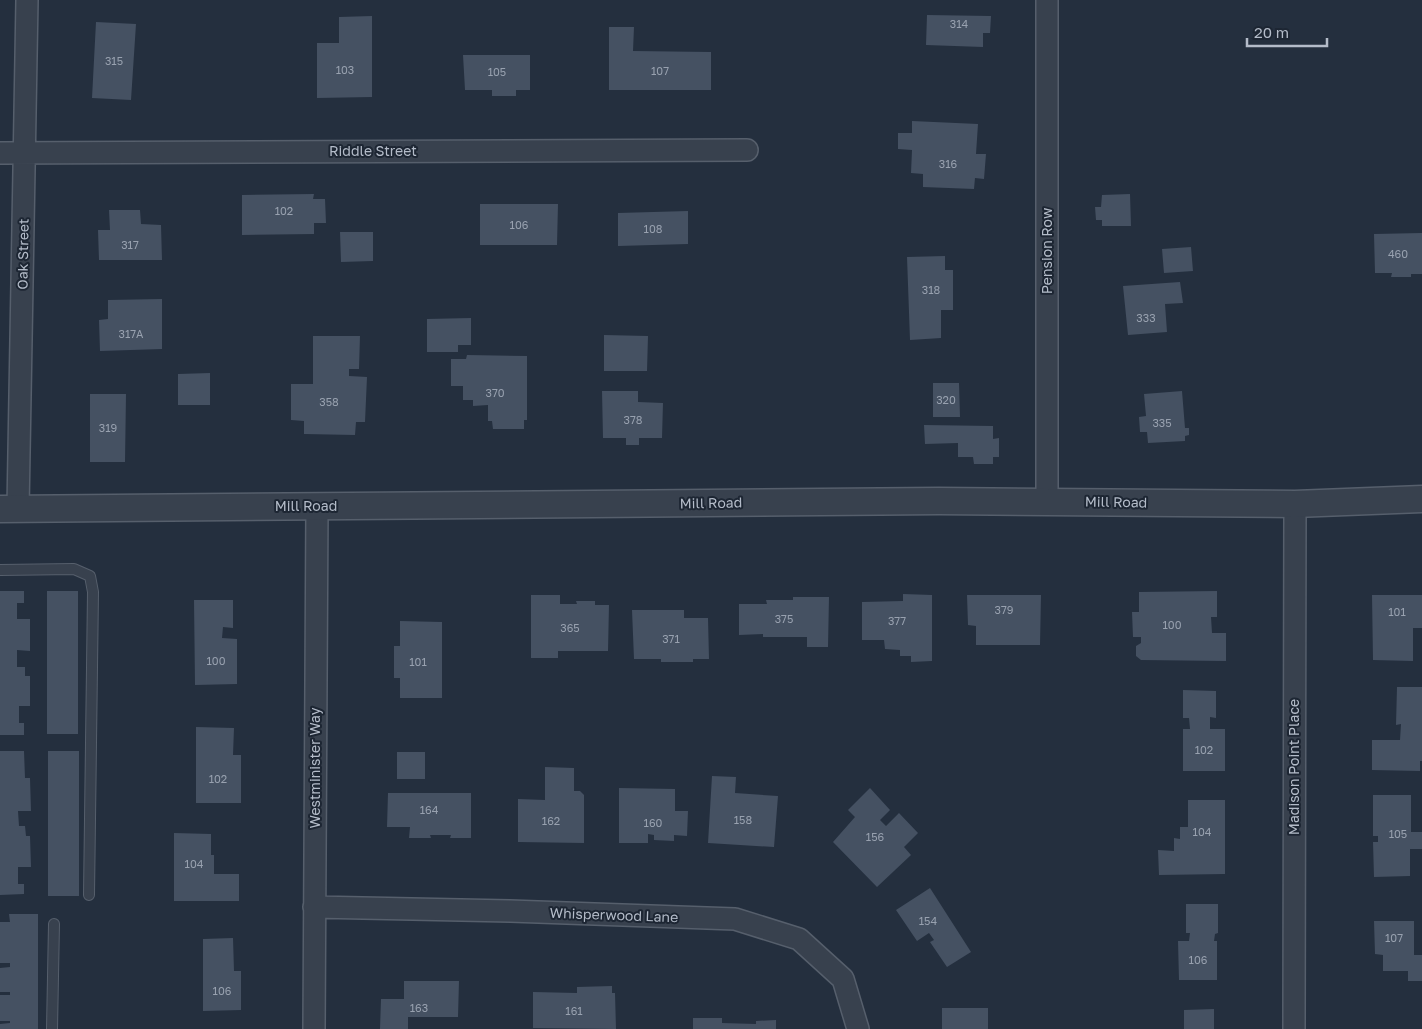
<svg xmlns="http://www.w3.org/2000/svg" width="1422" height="1029" viewBox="0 0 1422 1029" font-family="'Golos Text',sans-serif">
<rect width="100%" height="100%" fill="#242f3e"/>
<path fill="#455162" d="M927,15l64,1 -1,17h-7v14l-57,-2z
M372,16v81l-55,1v-55h22v-26z
M96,22l40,2 -5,76 -39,-2z
M609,27h25l-1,24 78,1v38h-102z
M463,55h67v35h-14v6h-24v-6h-27z
M912,121l66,3 -2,30h10l-2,25 -9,-1 -1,11 -51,-2v-13l-12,-1 1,-23 -14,-1v-16h14z
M314,194l-1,5h12l1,24h-12v11l-72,1v-40z
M1130,194l1,32h-29v-6h-6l-1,-13h6l1,-12z
M480,204h78l-1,41h-77z
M109,210h31l1,14 20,1 1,35h-63l-1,-30h12z
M688,211v33l-70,2v-33z
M340,232h33v29l-32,1z
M1422,233v41h-11v3h-20l1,-4h-17l-1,-39z
M1191,247l2,24 -29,2 -2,-24z
M945,256v14h8v40h-12v28l-31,2 -3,-83z
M1180,282l3,21 -18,1 2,28 -39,3 -5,-49z
M162,299v50l-62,2 -1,-31 9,-1v-19z
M471,318v27h-13v7h-31v-33z
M604,335l44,1 -1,35h-43z
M313,336h47l-1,33h-10v7l18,1 -2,45h-9l-1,13 -51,-1v-13l-13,-1v-36h22z
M467,355l60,1v64h-3v9h-31l-1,-8h-4v-16l-15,1v-6h-10v-14h-12v-27h15z
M210,373v32h-32v-31z
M933,383h26l1,34h-27z
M602,391h36v11l25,1 -1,35h-23v7h-13v-7h-23z
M1182,391l3,37h4v7l-4,1v5l-37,2 -1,-11h-7l-1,-15 7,-1 -2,-22z
M90,394h36l-1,68h-35z
M924,425l69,1v13l6,-1v19h-6v7h-19l-1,-7h-15v-14l-33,1z
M0,591h24v12h-7v16h13v32l-13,-1v17h8v9h5v30h-11v17h5v12h-24z
M47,591h31v143h-31z
M1217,591v26h-6l1,16h14v28l-85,-1 -5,-4v-10l5,-3v-6h-8l-1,-25h7v-20z
M903,594l29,1v66l-21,1v-6h-11v-6l-15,-1 -1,-9h-22v-38l41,-1z
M531,595h29v9h17l-1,-3h19v4h14l-1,46h-50v7h-27z
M967,595h74l-1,50h-64v-19l-8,-1z
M1372,595h50v33h-9v33l-40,-1z
M793,597h36l-1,50h-21v-10h-44v-3l-24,1v-31h28l-1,-4h27z
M194,600h39v28l-10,-1 -1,11 15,1v45l-42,1z
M632,610h52v8h24l1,41h-16v3h-32v-3h-27z
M400,621l42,1v76h-42v-20h-6v-32h6z
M1397,687h25v74h-2v10l-48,-1v-30h28l1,-16 -5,1z
M1183,690l33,1v27l-6,-1v12h15v42h-42v-42h7l-1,-11h-6z
M196,727l38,1 -1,27h8v48h-45z
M0,751h24l1,27h5l1,33h-13l1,15h6l1,10h4l1,31h-13v17h6v10l-24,1z
M48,751h31v145h-31z
M397,752h28v27h-28z
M545,767l29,1v23h6l4,4v48l-66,-1v-43l27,1z
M712,776l24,1 -1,16 43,3 -4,51 -66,-4z
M619,788l56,1v22h13l-1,25 -13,-1v6l-20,-1v-5l-6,-1v9h-29z
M870,788l20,22 -10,10 6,6 13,-13 19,20 -14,14 7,8 -34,32 -44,-45 22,-25 -7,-7z
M388,793h83v45h-21l1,-3h-21l1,3h-22l1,-11h-23z
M1373,795h38v37h11v17h-12v27l-36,1 -1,-35h5v-6h-5z
M1188,800h37v74l-66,1 -1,-25 16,1v-13l6,1v-12h8z
M174,833l37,1v21h3v19h25v27h-65z
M930,888l41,64 -24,15 -17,-25 4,-2 -5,-7 -12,8 -21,-31z
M1186,904h32v29l-3,1 -1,7h3v39h-38l-1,-39h11l1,-8h-4z
M9,914h29v115h-38v-5l10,-1v-2h-10v-26h10v-3h-10v-24l10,-1v-4h-10v-41h10z
M1374,921h40v34h8v26h-14v-10h-25v-16l-8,-1z
M233,938l1,33h7v39l-38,1v-72z
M404,981h55l-1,36h-50v12h-28l1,-30h23z
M612,986v7h3l1,36 -83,-1v-36l44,1v-6z
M942,1008h46v21h-46z
M1214,1009v20h-30v-19z
M693,1018h29v5l34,1v-3l20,-1v9h-83z"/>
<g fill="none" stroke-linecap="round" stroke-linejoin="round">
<defs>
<path id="service" d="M0,570l74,-1 16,7 3,16 -4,303
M52,1029l2,-105"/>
<path id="minor" d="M0,153l747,-3
M1047,502v-502
M18,509l9,-509
M314,907l196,4 225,8 64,20 44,40 15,50
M314,1029l3,-523
M1294,1029l1,-525"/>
<path id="tertiary" d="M0,509l939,-8 356,3 127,-5"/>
</defs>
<use href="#service" stroke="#565f6c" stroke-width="12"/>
<use href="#minor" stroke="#565f6c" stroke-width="24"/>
<use href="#tertiary" stroke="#565f6c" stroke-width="29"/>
<use href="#service" stroke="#38414e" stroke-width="10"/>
<use href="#minor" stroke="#38414e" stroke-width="21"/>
<use href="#tertiary" stroke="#38414e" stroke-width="26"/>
</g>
<g text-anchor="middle" stroke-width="4" stroke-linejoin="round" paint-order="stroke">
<g font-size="11" fill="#98a1af">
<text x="959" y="28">314</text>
<text x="114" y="65">315</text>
<text x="345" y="74">103</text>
<text x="660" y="75">107</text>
<text x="497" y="76">105</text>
<text x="948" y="168">316</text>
<text x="284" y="215">102</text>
<text x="519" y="229">106</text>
<text x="653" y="233">108</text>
<text x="130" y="249">317</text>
<text x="1398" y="258">460</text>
<text x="931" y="294">318</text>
<text x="1146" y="322">333</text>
<text x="131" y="338">317A</text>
<text x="495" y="397">370</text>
<text x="946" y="404">320</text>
<text x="329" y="406">358</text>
<text x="633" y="424">378</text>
<text x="1162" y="427">335</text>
<text x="108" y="432">319</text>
<text x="1004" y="614">379</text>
<text x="1397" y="616">101</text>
<text x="784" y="623">375</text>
<text x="897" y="625">377</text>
<text x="1172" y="629">100</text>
<text x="570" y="632">365</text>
<text x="671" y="643">371</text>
<text x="216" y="665">100</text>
<text x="418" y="666">101</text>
<text x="1204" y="754">102</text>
<text x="218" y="783">102</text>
<text x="429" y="814">164</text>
<text x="743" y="824">158</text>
<text x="551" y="825">162</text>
<text x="653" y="827">160</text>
<text x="1202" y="836">104</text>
<text x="1398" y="838">105</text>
<text x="875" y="841">156</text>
<text x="194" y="868">104</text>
<text x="928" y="925">154</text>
<text x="1394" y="942">107</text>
<text x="1198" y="964">106</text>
<text x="222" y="995">106</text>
<text x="419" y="1012">163</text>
<text x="574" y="1015">161</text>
</g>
<g font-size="14" fill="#b4bcc9" stroke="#1d2633">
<text x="373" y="156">Riddle Street</text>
<text transform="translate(1047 251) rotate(-90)" y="5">Pension Row</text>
<text transform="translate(23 254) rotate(-89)" y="5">Oak Street</text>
<text transform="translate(1116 502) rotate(1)" y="5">Mill Road</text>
<text transform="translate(711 503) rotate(-1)" y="5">Mill Road</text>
<text x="306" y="511">Mill Road</text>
<text transform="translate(1294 767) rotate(-90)" y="5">Madison Point Place</text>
<text transform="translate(315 768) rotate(-90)" y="5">Westminister Way</text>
<text transform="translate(614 915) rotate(2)" y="5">Whisperwood Lane</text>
</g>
</g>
<path d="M1247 38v8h80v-8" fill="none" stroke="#b4bcc9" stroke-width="2.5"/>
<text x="1254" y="38" font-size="15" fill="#b4bcc9" stroke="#1d2633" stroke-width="4" paint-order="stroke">20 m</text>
</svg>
